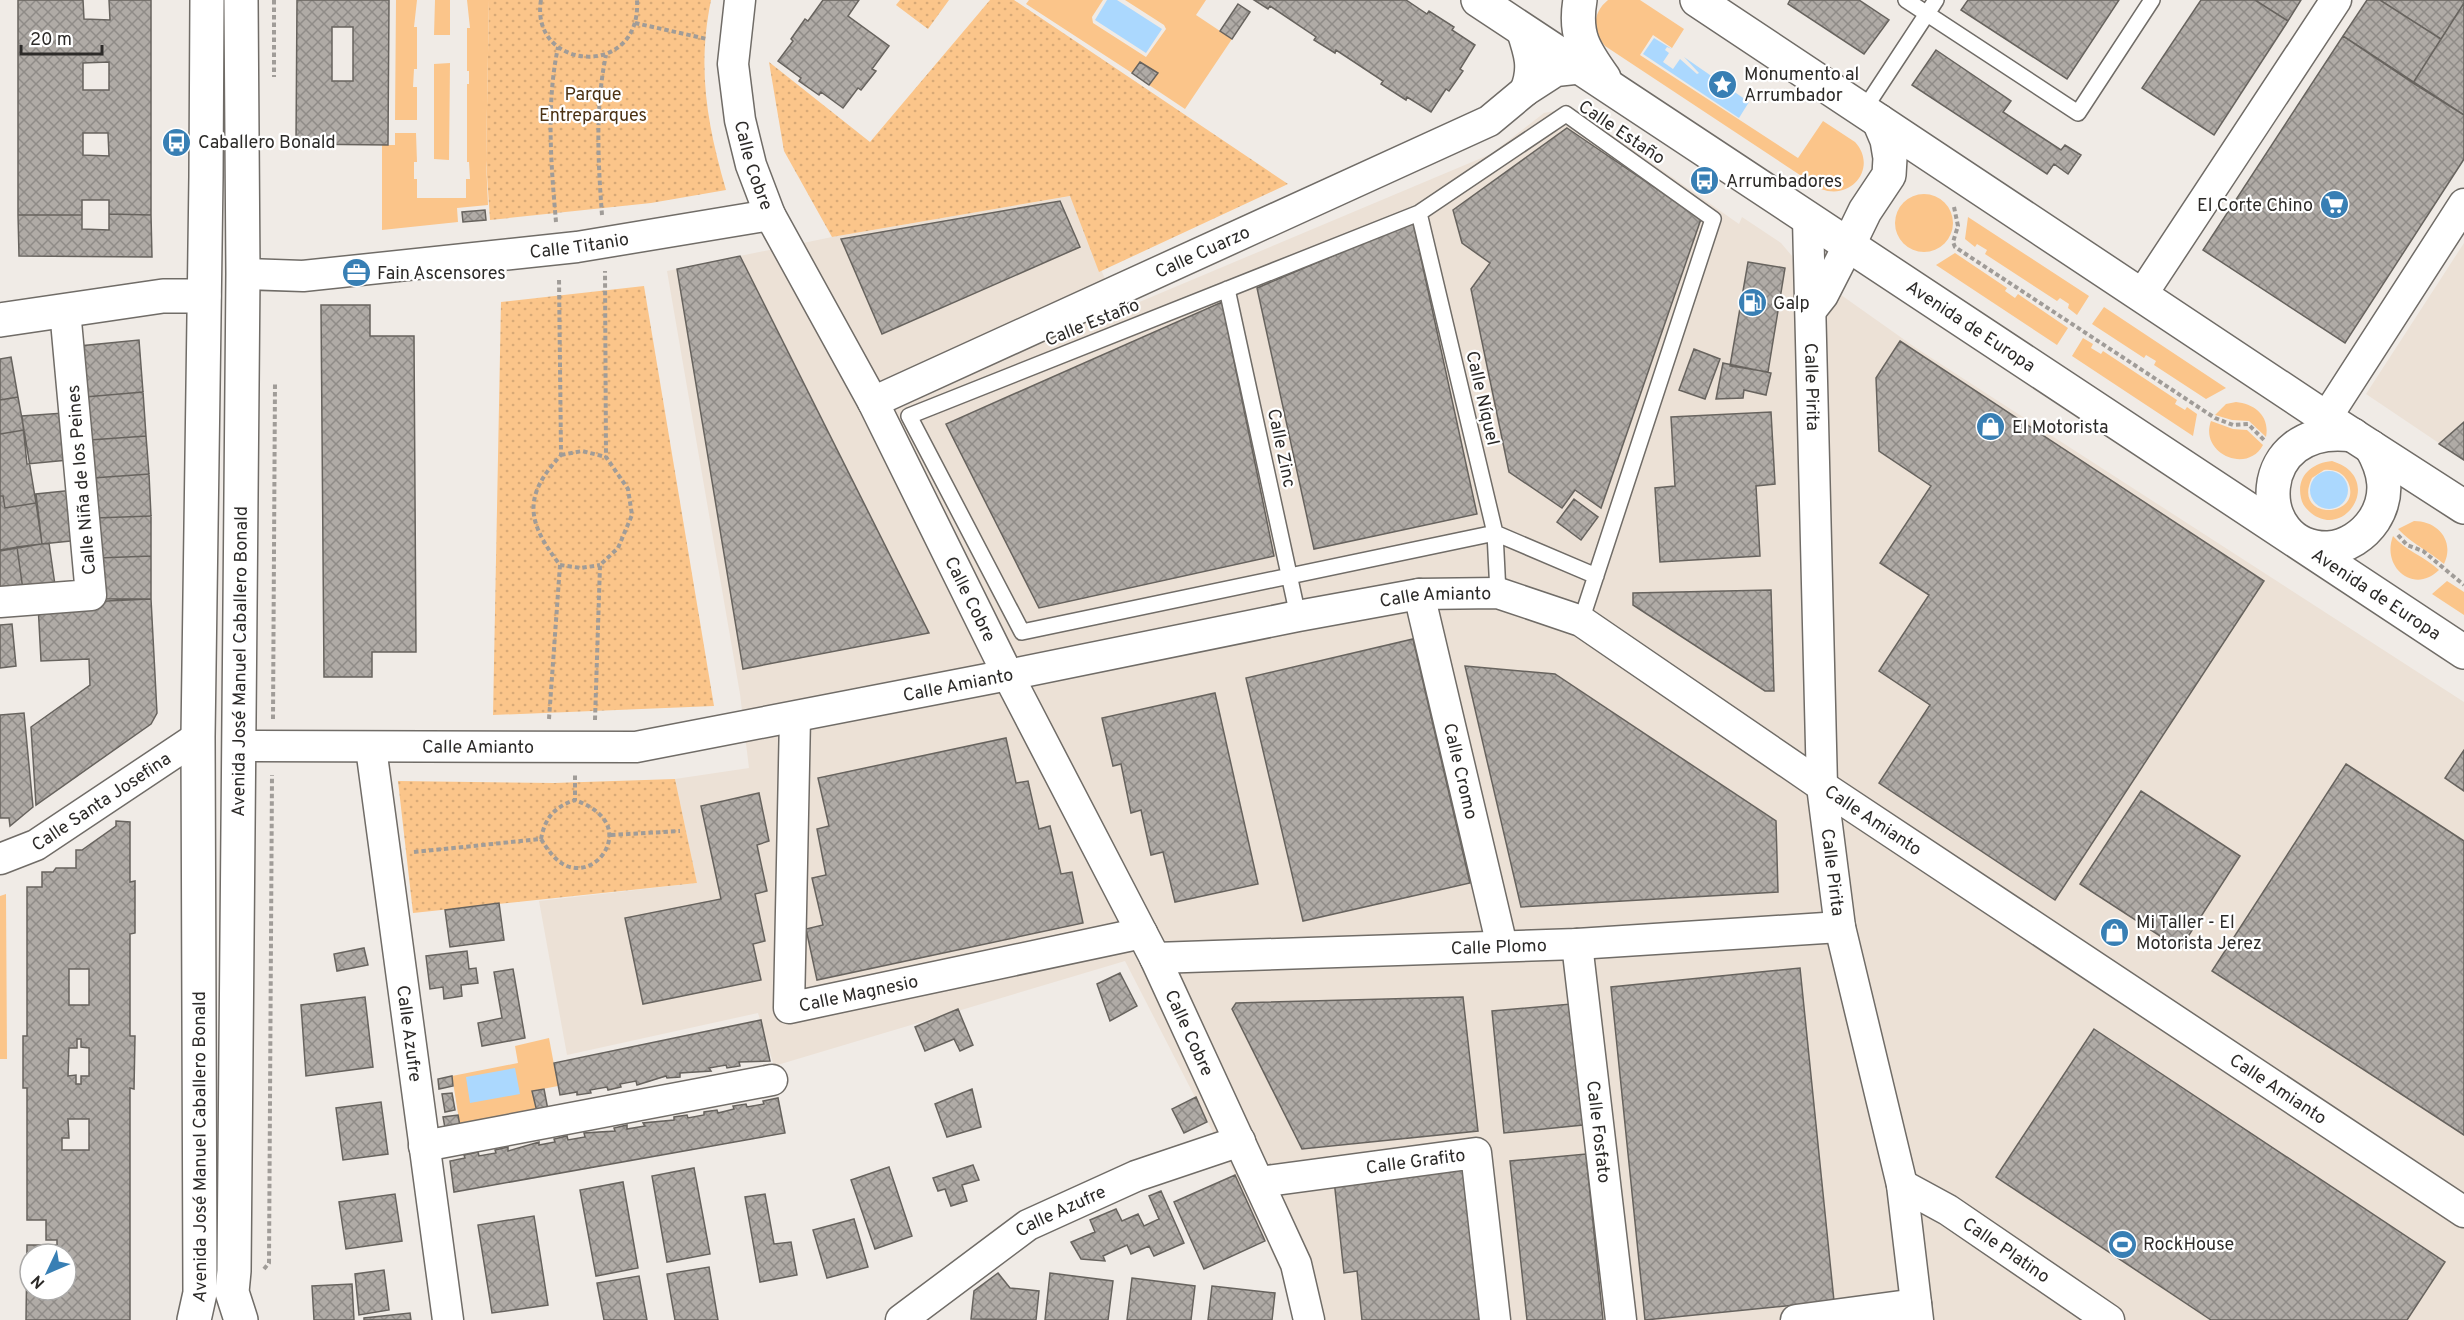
<svg xmlns="http://www.w3.org/2000/svg" width="2464" height="1320" viewBox="0 0 2464 1320" font-family="Overpass,sans-serif">
<defs>
<pattern id="grass-dots" width="8" height="8" patternUnits="userSpaceOnUse" patternTransform="scale(1.5)"><rect width="8" height="8" fill="#fbc58a"/><path d="M2 2h.1M6 6h.1" fill="none" stroke="#d7a977" stroke-width="1.8" stroke-linecap="round"/></pattern>
<pattern id="building-cross-hatch" width="8" height="8" patternUnits="userSpaceOnUse" patternTransform="scale(1.5)"><rect width="8" height="8" fill="#b0aba6"/><path d="M0 0l8 8M0 8l8-8" fill="none" stroke="#8f8b87"/></pattern>
</defs>
<rect width="100%" height="100%" fill="#f0ebe6"/>
<path fill="#ece1d6" d="M1564,109l22,8 153,107 3,-7 39,26 11,13 1,5 123,87 548,354v618h-1171l-12,-49 -46,-96 -110,-214 -351,105 -16,-53 -191,42 -28,-154 158,-18 -22,-104 74,-11 -9,-74 -73,-423 165,-34 239,-41 47,115 373,-157 53,-41z
M2464,243v217l-98,-66z"/>
<path fill="url(#grass-dots)" d="M489,0h222c-14,69 -4,124 15,190l-75,13 -161,17 -4,-60z
M900,0h49l-21,29 -32,-24z
M990,0h24l274,184 -189,88 -29,-76 -238,41 -48,-86 -15,-89 101,80z
M644,286l70,420 -221,9 8,-413z
M675,779l22,104 -284,30 -15,-132 156,2z"/>
<path fill="#fbc58a" fill-rule="evenodd" d="M396,0h21l-3,27h3v42h-3l-1,18h4v33h-22z
M435,0h15v35h-16z
M467,0h22l-3,160 2,45 -31,3 1,14 -76,8v-85h13v-12h21l1,29h-3v17h3v19h49v-19h4l-1,-17h-2v-78h2v-13h-2v-43h3z
M1029,0h74l-11,17 1,6 53,34 20,-28 -2,-4 -39,-25h81l-10,15 36,24 -47,70 -36,-24 8,-12 -17,-11 -8,11 -106,-69z
M1608,0h32l44,29 -12,19 -19,-13 -13,20 158,103 25,-37 32,21c23,25 -3,59 -34,47l-216,-143c-13,-15 -13,-33 3,-46z
M450,63l-1,97 -15,-1v-95z
M1895 223a29 29 0 1 1 58 0a29 29 0 1 1-58 0Z
M1968,217l121,79 -12,19 -9,-7 1,-4 -9,-6 -3,3 -72,-47 2,-4 -10,-6 -2,3 -10,-8z
M1955,253l52,35 -2,3 10,7 3,-4 50,34 -11,17 -121,-80z
M2104,307l122,81 -20,11 -52,-34 2,-4 -10,-6 -2,3 -52,-34z
M2083,338l10,6 -2,4 10,6 2,-3 74,49 -2,4 10,6 2,-3 10,7 -4,22 -121,-80z
M2236,402c19,2 34,14 30,35l-17,-16 -17,-1 -17,-5 11,-11z
M2211,421l22,8 14,1 16,15c-16,30 -64,8 -52,-24z
M2332,461c53,16 14,80 -21,52 -5,-4 -9,-9 -10,-15 -5,-22 11,-35 31,-37zM2324,470c10,-1 19,2 24,12 16,37 -57,39 -36,-4z
M2414,521c24,0 41,20 30,43 -15,-13 -32,-20 -46,-35z
M2393,536c13,15 31,20 46,34 -25,25 -58,-3 -46,-34z
M2447,581l17,11v23l-32,-21z
M6,894l1,165h-7v-163z
M549,1038l9,48 -26,5 5,21 -77,14 -8,-50 66,-13 -3,-17z"/>
<path fill="#abd8fe" d="M1107,0h10l45,29 -16,24 -51,-33z
M1654,38l18,11 -5,-2 -2,3 4,3 -6,9 10,7 7,-10 17,15 2,-1 -15,-16 65,45 -10,16 -96,-64z
M2310 490a19 19 0 1 1 38 0a19 19 0 1 1-38 0Z
M515,1068l5,26 -50,9 -4,-26z"/>
<path fill="url(#building-cross-hatch)" stroke="#67635e" stroke-width="1.5" fill-rule="evenodd" d="M18,0h65l1,19 26,1 -1,-20h42v215l-42,-1v-14h-27v15h-64zM109,62v28h-26v-27zM83,133h25l1,23 -26,-1z
M297,0h92l-1,145 -92,-1zM332,27h21v54h-21z
M823,0h36l-11,16 41,30 -17,23 4,2 -15,19 -3,-2 -15,20 -22,-16 -2,3 -20,-14 2,-3 -23,-17 15,-20 -2,-2 14,-20 3,2z
M1254,0h152l21,14 2,-3 25,16 -2,3 23,15 -15,24 3,2 -14,20 -3,-2 -15,23 -24,-15 -1,3 -25,-16 2,-3 -47,-31 -1,3 -21,-13 2,-3 -46,-31 -2,3z
M1790,0h69l30,20 -25,34 -76,-50z
M1968,0h151l-52,79 -106,-69z
M2201,0h54l33,21 -74,114 -72,-47z
M2255,0h46l-13,21z
M2367,0h13l61,39 -28,44 -70,-47z
M2380,0h84v3l-23,36z
M2464,3v112l-51,-32z
M1238,4l12,8 -18,27 -12,-8z
M2343,36l121,79v44l-119,184 -142,-93z
M1936,50l75,51 -8,11 58,38 4,-5 16,10 -13,19 -14,-10 -7,10 -135,-89z
M1140,62l18,11 -9,12 -17,-12z
M1567,128l134,91 -100,289 -26,-18 -13,18 -53,-36 -38,-183 19,-26 -28,-20 -9,-33z
M1060,201l20,46 -198,87 -41,-95z
M485,210l1,10 -23,2 -1,-10z
M109,214l42,1 1,42 -133,-1 -1,-41h64v14l27,1z
M1413,222l64,292 -163,35 -57,-261z
M740,256l189,377 -186,36 -66,-400z
M1748,262l37,6 -17,104 -38,-6z
M1222,302l52,254 -235,52 -93,-184z
M321,305h49v31h44l2,316h-44v25h-48z
M139,340l4,52 -58,5 -6,-51z
M1900,341l364,240 -209,319 -176,-117 51,-78 -51,-34 50,-76 -49,-32 51,-77 -52,-35 -3,-73z
M1694,349l26,10 -15,40 -26,-9z
M11,357l7,40 -18,3v-41z
M1723,363l48,10 -5,22 -22,-5 -1,8 -27,1z
M143,392l3,44 -56,4 -5,-43z
M18,397l6,33 -24,4v-34z
M1771,412l4,72 -19,2 4,70 -100,6 -5,-74 20,-2 -4,-69z
M64,413l4,47 -41,4 -5,-48z
M2464,422v38l-25,-16z
M24,430l12,73 -31,5 -2,-12h-3v-62z
M146,436l3,38 -56,4 -3,-38z
M149,474l2,42 -56,2 -2,-40z
M74,490l6,50 -38,4 -6,-50z
M0,496h3l2,12 31,-5 6,41 -42,7z
M1574,499l24,18 -17,23 -24,-18z
M151,516v40l-53,2 -3,-40z
M49,543l6,42 -32,5 -6,-43z
M17,547l6,43 -23,3v-43z
M151,556v43h-51l-2,-41z
M1771,590l3,101h-9l-132,-86v-12z
M151,599l6,114 -6,11 -115,81 -5,-78 59,-42 -1,-26 -48,2 -3,-57z
M12,624l4,42 -16,2v-43z
M1413,639l57,244 -167,38 -57,-243z
M1465,666l90,8 221,147 2,71 -257,15z
M1215,693l43,191 -83,18 -12,-50 -12,3 -10,-45 -10,3 -10,-49 -8,2 -11,-48z
M24,713l9,94 -23,19 -1,-8h-9v-103z
M1006,738l10,45 12,-2 11,48 11,-3 11,48 11,-2 11,51 -266,57 -11,-51 17,-4 -11,-47 14,-3 -9,-46 12,-3 -11,-48z
M2464,750v41l-19,-13z
M2346,764l118,77v294l-252,-164z
M2141,791l99,65 -60,93 -100,-65z
M759,793l10,48 -12,4 10,46 -12,3 10,47 -12,3 8,36 -118,24 -18,-86 96,-19 -20,-93z
M116,821l14,1v60l5,-1v52l-5,1v102h5l-1,53 -4,-1v232h-104l1,-75h30v-5h-11v-20h-19v-132h-4v-52h4v-149h15v-15h11l3,-4h20v-18h6l34,-24zM69,969h20v36h-20zM77,1039h4v8l8,1v28h-8v8h-5v-9l-8,1 1,-28h8zM68,1119h21v31h-27v-12h7zM30,1254h36v36h-36z
M499,903l5,37 -54,7 -5,-37z
M364,948l4,17 -31,6 -3,-17z
M467,951l2,18 7,-1 2,15 -17,2 1,11 -18,3 -1,-12 -13,2 -4,-33z
M1800,968l34,333 -189,19 -34,-333z
M513,969l12,69 -43,8 -4,-23 24,-5 -8,-46z
M1120,973l17,33 -27,15 -13,-37z
M365,997l8,70 -67,9 -5,-71z
M1463,997l15,134 -176,18 -70,-140 4,-6z
M1571,1004l12,121 -79,8 -12,-122z
M958,1009l15,36 -13,6 -6,-12 -29,12 -10,-24z
M761,1020l9,41 -31,1 1,4 -13,2 -1,-3 -17,3 2,3 -31,2v4l-13,1 -1,-2 -29,9 -1,-4 -16,3 1,3 -13,3 -1,-3 -17,3 1,3 -14,2v-3l-17,3 -6,-32z
M2094,1029l351,233 -38,58h-196l-215,-143z
M452,1076l1,10 -14,3 -1,-10z
M544,1089l4,21 -11,2 -5,-21z
M972,1089l9,38 -34,10 -12,-33z
M452,1093l3,17 -10,2 -3,-18z
M1196,1097l11,25 -23,11 -12,-24z
M778,1098l7,35 -331,59 -4,-31 15,-3 -1,-3 14,-3 1,4 17,-3 -1,-3 13,-3v4l31,-9v3l16,-3 -1,-3 13,-3 1,4 17,-3 -1,-4 31,-2 -1,-3 13,-3v4l18,-3 -2,-3 31,-3v-3l13,-2 1,3 16,-3v-3l13,-2 1,3 16,-4 -1,-3 13,-2 1,3 17,-3 -1,-3z
M381,1102l7,52 -45,6 -7,-52z
M458,1115l2,11 -15,2 -2,-11z
M1586,1154l17,166h-76l-17,-159z
M973,1165l6,15 -17,5 5,16 -16,5 -6,-17 -7,2 -5,-13z
M889,1167l23,69 -37,13 -24,-69z
M1468,1167l16,153h-122l-5,-49 -13,2 -10,-93z
M694,1168l16,86 -43,8 -15,-86z
M1235,1175l30,66 -61,28 -30,-67z
M623,1182l15,86 -42,8 -16,-86z
M1161,1191l23,52 -30,13 -5,-10 -18,8 -4,-9 -24,11 2,5 -24,-2 -10,-17 24,-10 -5,-12 26,-11 6,12 16,-7 6,12 15,-7 -10,-23z
M395,1194l7,47 -56,8 -7,-47z
M765,1194l9,50 17,-2 6,33 -37,7 -15,-85z
M534,1216l14,89 -56,8 -14,-88z
M854,1219l14,48 -41,11 -14,-48z
M709,1267l9,53h-43l-8,-46z
M384,1270l5,40 -30,5 -4,-41z
M998,1273l12,15 29,3 -3,29 -65,-1 3,-28z
M1050,1273l63,8 -5,39h-63z
M639,1276l8,44h-43l-7,-37z
M1132,1278l63,8 -4,34h-64z
M352,1284l2,36h-40l-2,-34z
M1212,1286l63,7 -3,27h-64z
M410,1313l1,7h-47v-2z"/>
<g fill="none" stroke-linecap="round" stroke-linejoin="round">
<defs>
<path id="lane" d="M1906,0l172,113 74,-113
M1863,111l73,-111
M1419,213l76,320 3,60
M1227,289l71,327
M1581,621l132,-402 -147,-105 -147,99 -510,203 113,216 473,-99 101,43"/>
<g id="street">
<path id="s1" d="M740,0l-7,64 7,56 11,45 19,50 103,187 135,273 147,283 141,306 13,56"/>
<path d="M1521,28c8,24 14,40 4,63l31,-20 27,-3"/>
<path id="s2" d="M1808,219l14,567 18,141 62,258 16,135"/>
<path id="s3" d="M243,274l60,2 274,-29 193,-32"/>
<path d="M2141,296l195,-296"/>
<path d="M1812,309l11,-14 25,-49"/>
<path id="s4" d="M873,402l616,-281 36,-30"/>
<path d="M2326,418l138,-214"/>
<path id="s5" d="M1419,594l83,352"/>
<path d="M0,602l91,-7 -26,-285"/>
<path id="s6" d="M795,717l-6,291 353,-75"/>
<path id="s7" d="M238,746l398,1 372,-72 290,-59 121,-22 79,-1 83,28 241,165 642,426"/>
<path id="s8" d="M371,748l77,572"/>
<path id="s9" d="M0,859l36,-14 162,-108"/>
<path id="s10" d="M1577,944l44,376"/>
<path id="s11" d="M1155,958l422,-14 263,-17"/>
<path d="M424,1146l348,-66"/>
<path id="s12" d="M1259,1182l217,-29 19,167"/>
<path id="s13" d="M1902,1185l46,25 161,110"/>
<path id="s14" d="M901,1320l127,-95 108,-49 104,-35"/>
<path d="M1796,1320l120,-16"/>
</g>
<path id="secondary" d="M0,320l163,-24h41"/>
<g id="primary">
<path id="s15" d="M1478,0l986,652"/>
<path d="M1580,0c-6,35 4,50 24,78"/>
<path d="M1697,0l629,418 138,89"/>
<path d="M1848,246l17,-35 24,-36 1,-17 -3,-18 -8,-19"/>
<path d="M2353,435c-102,-14 -102,115 -25,113 19,-1 36,-13 46,-28 16,-25 11,-49 -3,-73"/>
<path id="s16" d="M194,1320l6,-27 -2,-556 8,-560 1,-177"/>
<path id="s17" d="M241,1320l-9,-28 2,-21 9,-997 -2,-274"/>
</g>
</defs>
<use href="#lane" stroke="#706c67" stroke-width="18"/>
<use href="#street" stroke="#706c67" stroke-width="33"/>
<use href="#secondary" stroke="#706c67" stroke-width="36"/>
<use href="#primary" stroke="#706c67" stroke-width="36"/>
<path stroke="#a09c98" stroke-width="4" stroke-dasharray="4.5 3" stroke-linecap="butt" d="M274,0v77
M541,0c-12,71 101,80 96,0
M635,23l72,16
M1954,207l4,19 -5,16 2,5 260,171 18,7 15,-1 16,16
M602,215c-4,-54 -7,-107 4,-160
M556,222c-5,-58 -10,-117 2,-175
M561,455l21,-4 24,6
M2398,535l9,10 16,6 41,34
M560,565l21,3 19,-3
M273,719l2,-337
M549,719l11,-154c-34,-44 -37,-69 1,-110l-2,-177
M595,720l5,-155 18,-17 14,-33 -4,-26 -22,-32 -1,-186
M611,835l69,-4
M541,839c7,11 14,22 26,27 28,11 55,-25 36,-48 -7,-9 -18,-14 -28,-18
M414,852l127,-13c4,-21 13,-32 34,-39v-25
M264,1269l5,-6 3,-488"/>
<use href="#lane" stroke="#fff" stroke-width="15"/>
<use href="#street" stroke="#fff" stroke-width="30"/>
<use href="#secondary" stroke="#fff" stroke-width="33"/>
<use href="#primary" stroke="#fff" stroke-width="33"/>
</g>
<defs>
<symbol id="sight-disc" viewBox="-11 -11 22 22"><circle r="9.5" fill="#387fb4" stroke="#fff"/><path d="M0-6L1.8-2.2L6-1.7L2.9 1.2L3.7 5.4L0 3.3L-3.7 5.4L-2.9 1.2L-6-1.7L-1.8-2.2Z" fill="#fff"/></symbol>
<symbol id="bus-disc" viewBox="-11 -11 22 22"><circle r="9.5" fill="#387fb4" stroke="#fff"/><path d="M-5-6H5V4H4V6H2V4H-2V6H-4V4H-5ZM-3.5-4V0h7V-4ZM-3.5 1.2v1.5H-2V1.2ZM2 1.2v1.5H3.5V1.2Z" fill="#fff"/></symbol>
<symbol id="supermarket-disc" viewBox="-11 -11 22 22"><circle r="9.5" fill="#387fb4" stroke="#fff"/><path d="M-6-5.5h2.5l.6 2H6L4.5 2H-2.5L-4.4-4H-6ZM-1.5 3.2a1.3 1.3 0 1 0 .1 0ZM3 3.2a1.3 1.3 0 1 0 .1 0Z" fill="#fff"/></symbol>
<symbol id="office-disc" viewBox="-11 -11 22 22"><circle r="9.5" fill="#387fb4" stroke="#fff"/><path d="M-6-3h4V-5.5h4V-3h4V5H-6ZM-1-4.5V-3h2v-1.5ZM-6 0V1H6V0Z" fill="#fff"/></symbol>
<symbol id="fuel-disc" viewBox="-11 -11 22 22"><circle r="9.5" fill="#387fb4" stroke="#fff"/><path d="M-5.5-6h7V0h2V4h1.3V-2.5L3-4.5l.8-.8L6-3V5H2.5V1h-1V6h-7ZM-4.2-4.7v3.2H.2V-4.7Z" fill="#fff"/></symbol>
<symbol id="shop-disc" viewBox="-11 -11 22 22"><circle r="9.5" fill="#387fb4" stroke="#fff"/><path d="M-5-2.5h2.3a2.7 3.5 0 0 1 5.4 0H5L5.5 6h-11ZM-1.5-2.5h3a1.5 2.3 0 0 0-3 0Z" fill="#fff"/></symbol>
<symbol id="stadium-disc" viewBox="-11 -11 22 22"><circle r="9.5" fill="#387fb4" stroke="#fff"/><path d="M0-5a6.5 5 0 1 0 0 10a6.5 5 0 1 0 0-10ZM-3.5-1.8h7v3.6h-7Z" fill="#fff"/></symbol>
</defs>
<g fill-rule="evenodd">
<use href="#sight-disc" x="1706" y="68" width="33" height="33"/>
<use href="#bus-disc" x="160" y="126" width="33" height="33"/>
<use href="#bus-disc" x="1688" y="164" width="33" height="33"/>
<use href="#supermarket-disc" x="2318" y="188" width="33" height="33"/>
<use href="#office-disc" x="340" y="256" width="33" height="33"/>
<use href="#fuel-disc" x="1736" y="286" width="33" height="33"/>
<use href="#shop-disc" x="1974" y="410" width="33" height="33"/>
<use href="#shop-disc" x="2098" y="916" width="33" height="33"/>
<use href="#stadium-disc" x="2106" y="1228" width="33" height="33"/>
</g>
<g text-anchor="middle" stroke-width="4.5" stroke-linejoin="round" paint-order="stroke">
<g font-size="18" fill="#2c2a28" stroke="#fff" text-anchor="start">
<text x="1744" y="80">Monumento al<tspan x="1744" dy="21">Arrumbador</tspan></text>
<text x="198" y="148">Caballero Bonald</text>
<text x="1726" y="187">Arrumbadores</text>
<text x="2313" y="211" text-anchor="end">El Corte Chino</text>
<text x="377" y="279">Fain Ascensores</text>
<text x="1773" y="309">Galp</text>
<text x="2012" y="433">El Motorista</text>
<text x="2136" y="928">Mi Taller - El<tspan x="2136" dy="21">Motorista Jerez</tspan></text>
<text x="2143" y="1250">RockHouse</text>
</g>
<g font-size="18" fill="#4c3213" stroke="#fff">
<text x="593" y="100">Parque<tspan x="593" dy="21">Entreparques</tspan></text>
</g>
<g font-size="18" fill="#2c2a28" stroke="#fff">
<text transform="translate(1622 132) rotate(34)" y="6">Calle Estaño</text>
<text dy="6" stroke="none"><textPath href="#s1" startOffset="168">Calle Cobre</textPath></text>
<text dy="6" stroke="none"><textPath href="#s3" startOffset="338">Calle Titanio</textPath></text>
<text dy="6" stroke="none"><textPath href="#s4" startOffset="362">Calle Cuarzo</textPath></text>
<text transform="translate(1092 322) rotate(-22)" y="6">Calle Estaño</text>
<text dy="6" stroke="none"><textPath href="#s15" startOffset="591">Avenida de Europa</textPath></text>
<text dy="6" stroke="none"><textPath href="#s2" startOffset="168">Calle Pirita</textPath></text>
<text transform="translate(1483 398) rotate(77)" y="6">Calle Níquel</text>
<text transform="translate(1282 448) rotate(78)" y="6">Calle Zinc</text>
<text transform="translate(81 480) rotate(-95)" y="6">Calle Niña de los Peines</text>
<text dy="6" stroke="none"><textPath href="#s15" startOffset="1077">Avenida de Europa</textPath></text>
<text dy="6" stroke="none"><textPath href="#s1" startOffset="654">Calle Cobre</textPath></text>
<text dy="6" stroke="none"><textPath href="#s7" startOffset="1212">Calle Amianto</textPath></text>
<text dy="6" stroke="none"><textPath href="#s17" startOffset="660">Avenida José Manuel Caballero Bonald</textPath></text>
<text dy="6" stroke="none"><textPath href="#s7" startOffset="726">Calle Amianto</textPath></text>
<text dy="6" stroke="none"><textPath href="#s7" startOffset="240">Calle Amianto</textPath></text>
<text dy="6" stroke="none"><textPath href="#s5" startOffset="182">Calle Cromo</textPath></text>
<text dy="6" stroke="none"><textPath href="#s9" startOffset="117">Calle Santa Josefina</textPath></text>
<text dy="6" stroke="none"><textPath href="#s7" startOffset="1716">Calle Amianto</textPath></text>
<text dy="6" stroke="none"><textPath href="#s2" startOffset="654">Calle Pirita</textPath></text>
<text dy="6" stroke="none"><textPath href="#s11" startOffset="344">Calle Plomo</textPath></text>
<text dy="6" stroke="none"><textPath href="#s6" startOffset="362">Calle Magnesio</textPath></text>
<text dy="6" stroke="none"><textPath href="#s1" startOffset="1140">Calle Cobre</textPath></text>
<text dy="6" stroke="none"><textPath href="#s8" startOffset="288">Calle Azufre</textPath></text>
<text dy="6" stroke="none"><textPath href="#s7" startOffset="2202">Calle Amianto</textPath></text>
<text dy="6" stroke="none"><textPath href="#s10" startOffset="189">Calle Fosfato</textPath></text>
<text dy="6" stroke="none"><textPath href="#s16" startOffset="174">Avenida José Manuel Caballero Bonald</textPath></text>
<text dy="6" stroke="none"><textPath href="#s12" startOffset="158">Calle Grafito</textPath></text>
<text dy="6" stroke="none"><textPath href="#s14" startOffset="194">Calle Azufre</textPath></text>
<text dy="6" stroke="none"><textPath href="#s13" startOffset="123">Calle Platino</textPath></text>
</g>
</g>
<g transform="translate(48 1272) rotate(226)"><circle r="28" fill="#ffffff" stroke="#abaaa9" stroke-width="1.5"/>
<path d="M0-4.5L10 22L0 15L-10 22Z" fill="#387fb4"/>
<text y="-9" font-size="16" font-weight="bold" text-anchor="middle" fill="#2c2a28">N</text>
</g>
<path d="M21 45v9h81v-9" fill="none" stroke="#2c2a28" stroke-width="3"/>
<text x="30" y="45" font-size="18" fill="#2c2a28" stroke="#ffffff" stroke-width="4.5" paint-order="stroke">20 m</text>
</svg>
